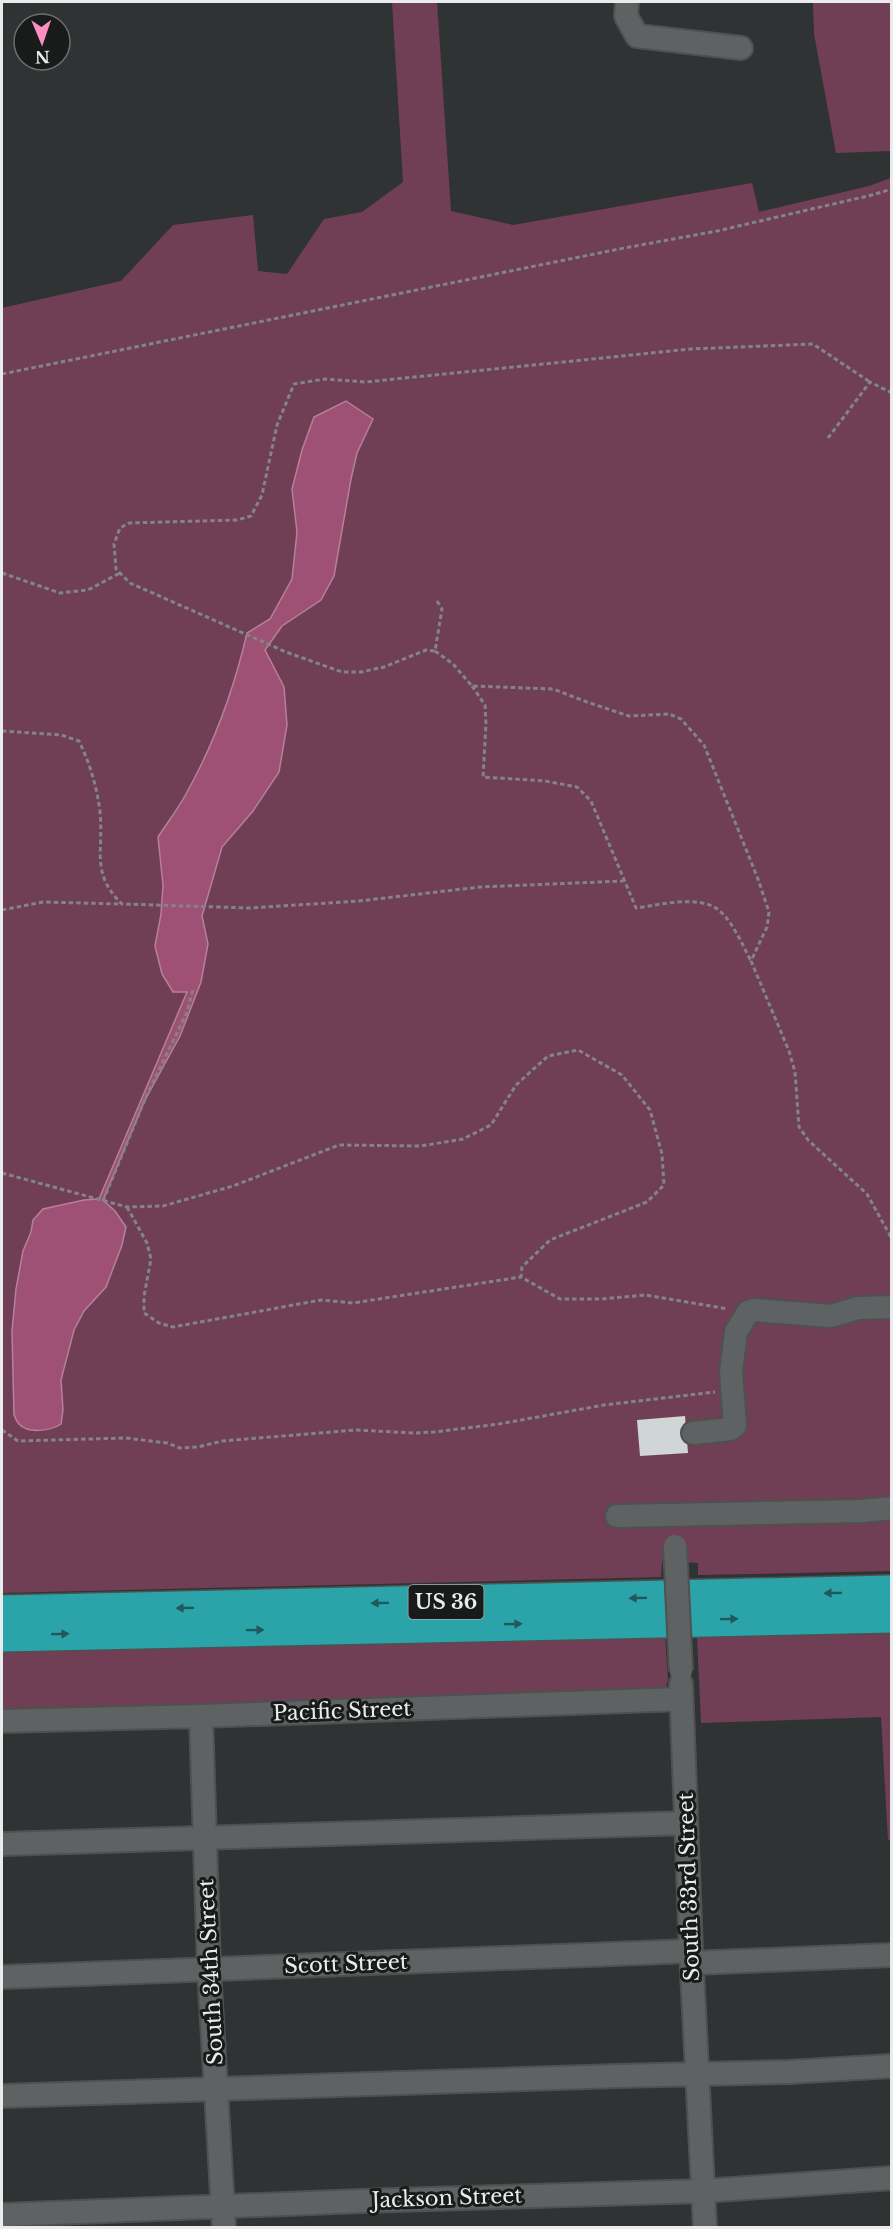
<svg xmlns="http://www.w3.org/2000/svg" width="893" height="2229" viewBox="0 0 893 2229" font-family="'Libre Baskerville',serif">
<rect width="100%" height="100%" fill="#303334"/>
<path fill="#713f55" d="M392,2h45l14,209 62,14 239,-42 7,29 110,-26 22,-8v1393l-193,4v-12l-36,-2 -1,16 -659,16v-1285l119,-27 52,-56 80,-10 5,56 29,3 37,-55 38,-7 41,-30z
M813,2h78v149l-55,2 -22,-119z
M891,1634v206h-3l-7,-123 -180,6 -4,-86z
M665,1635l3,44 -2,8 -7,4 -657,24v-63z"/>
<path fill="#9f5175" stroke="#b68099" stroke-width="1.5" d="M346,401l27,18 -16,34 -6,26 -17,97 -13,24 -39,26 -17,24 19,37 3,38 -8,47 -26,39 -31,36 -20,69 6,28 -7,38 -21,54 -36,66 -41,98 12,11 11,16 -4,18 -16,42 -22,24 -10,19 -13,50 2,30 -2,14c-10,7 -33,10 -42,0 -3,-3 -3,-6 -5,-9l-2,-84 4,-42 7,-38 8,-19 2,-12 10,-11 41,-9 15,-1 88,-207h-14l-11,-18 -7,-28 6,-32 2,-29 -5,-48c9,-14 20,-28 28,-43 28,-50 48,-105 61,-161l23,-14 22,-40 5,-47 -5,-43 10,-39 12,-33z"/>
<path fill="#d0d5d5" d="M685,1416l3,37 -48,3 -3,-36z"/>
<g fill="none" stroke-linecap="round" stroke-linejoin="round">
<defs>
<path id="minor" d="M627,2l-1,14 11,20 104,12
M693,1433l38,-4 4,-4 -4,-53 5,-40 12,-20 6,-2 77,6 27,-8 34,-1
M617,1516l245,-5 30,-3
M681,1684l10,267 14,277
M201,1716l8,253 15,259
M2,1721l199,-5 480,-17
M2,1844l684,-21
M692,1963l200,-8
M2,1977l689,-26
M2,2096l616,-20 170,-4 104,-6
M2,2215l359,-14 342,-10 189,-13"/>
<path id="highway" d="M2,1612l890,-20
M2,1635l890,-19"/>
</defs>
<use href="#minor" stroke="#4f5151" stroke-width="26"/>
<use href="#highway" stroke="#4f5151" stroke-width="36"/>
<path stroke="#828485" stroke-width="3" stroke-dasharray="4.5 3" stroke-linecap="butt" d="M2,374l617,-125 98,-18 155,-36 20,-6
M828,438l42,-56 22,11
M2,573l58,20 28,-3 32,-17
M437,601l5,8 -7,42 -9,-1 -42,17 -23,5h-19l-56,-20 -156,-69 -14,-14 -2,-25 6,-16 9,-5 108,-3 14,-4 11,-21 15,-70 17,-41 31,-5 41,3 325,-33 122,-5 57,38
M435,651l18,13 19,22 81,3 34,13 42,14 40,-2 12,5 23,26 54,134 11,33 -2,15 -16,34 38,90 6,21 4,55 9,13 59,54 25,45
M472,686l13,19 1,19 -3,53 62,4 32,6 14,14 45,107c22,-3 58,-12 78,-1 16,8 29,39 37,54
M2,731l59,4 18,6c11,23 18,46 21,71 4,39 -10,61 22,92l128,4 109,-7 121,-14 143,-6
M2,910l41,-8 77,2
M2,1173l125,34 36,-1 70,-20 106,-41 82,1 42,-7 28,-14 25,-40 32,-29 30,-6 44,25 28,35 12,44 2,31 -17,17 -97,38 -28,27 -1,10 39,22h41l45,-4 82,14
M103,1201l43,-104 41,-85 6,-23
M127,1207l20,36 4,16 -7,37v17l15,10 14,4 148,-27 32,3 168,-26
M2,1430l16,11 108,-3 41,5 13,5 18,-1 24,-6 134,-11 59,3 19,-1 65,-8 105,-19 111,-13"/>
<use href="#minor" stroke="#5f6263" stroke-width="22"/>
<use href="#highway" stroke="#2aa3a9" stroke-width="33"/>
<defs>
<path id="minor-bridge" d="M675,1546l6,125"/>
</defs>
<use href="#minor-bridge" stroke="#4f5151" stroke-width="26" stroke-linecap="butt"/>
<use href="#minor-bridge" stroke="#5f6263" stroke-width="22"/>
</g>
<defs><path id="oneway-solid" d="M-6-.8H1V-3.2L6.5 0L1 3.2V.8H-6Z" transform="scale(1.5)"/></defs>
<g fill="#21585b">
<use href="#oneway-solid" transform="translate(833 1593) rotate(179)"/>
<use href="#oneway-solid" transform="translate(638 1598) rotate(179)"/>
<use href="#oneway-solid" transform="translate(380 1603) rotate(179)"/>
<use href="#oneway-solid" transform="translate(185 1608) rotate(179)"/>
<use href="#oneway-solid" transform="translate(729 1619) rotate(-1)"/>
<use href="#oneway-solid" transform="translate(513 1624) rotate(-1)"/>
<use href="#oneway-solid" transform="translate(255 1630) rotate(-1)"/>
<use href="#oneway-solid" transform="translate(60 1634) rotate(-1)"/>
</g>
<g text-anchor="middle" stroke-width="6" stroke-linejoin="round" paint-order="stroke">
<rect fill="#191b1b" stroke="#abadad" stroke-width="1.5" x="408.5" y="1585" width="75" height="34" rx="4.5"/>
<g font-size="20" font-weight="bold" fill="#eaecec">
<text x="446" y="1609">US 36</text>
</g>
<g font-size="21" fill="#eaecec" stroke="#191b1b">
<text transform="translate(342 1711) rotate(-2)" y="7">Pacific Street</text>
<text transform="translate(689 1887) rotate(-92)" y="7">South 33rd Street</text>
<text transform="translate(346 1964) rotate(-2)" y="7">Scott Street</text>
<text transform="translate(211 1972) rotate(-93)" y="7">South 34th Street</text>
<text transform="translate(447 2198) rotate(-2)" y="7">Jackson Street</text>
</g>
</g>
<rect width="893" height="2229" fill="none" stroke="#eaecec" stroke-width="6"/>
<g transform="translate(42 42) rotate(178)"><circle r="28" fill="#191b1b" stroke="#6d6f6f" stroke-width="1.5"/>
<path d="M0-4.5L10 22L0 15L-10 22Z" fill="#fd8ec0"/>
<text y="-9" font-size="16" font-weight="bold" text-anchor="middle" fill="#eaecec">N</text>
</g>
</svg>
